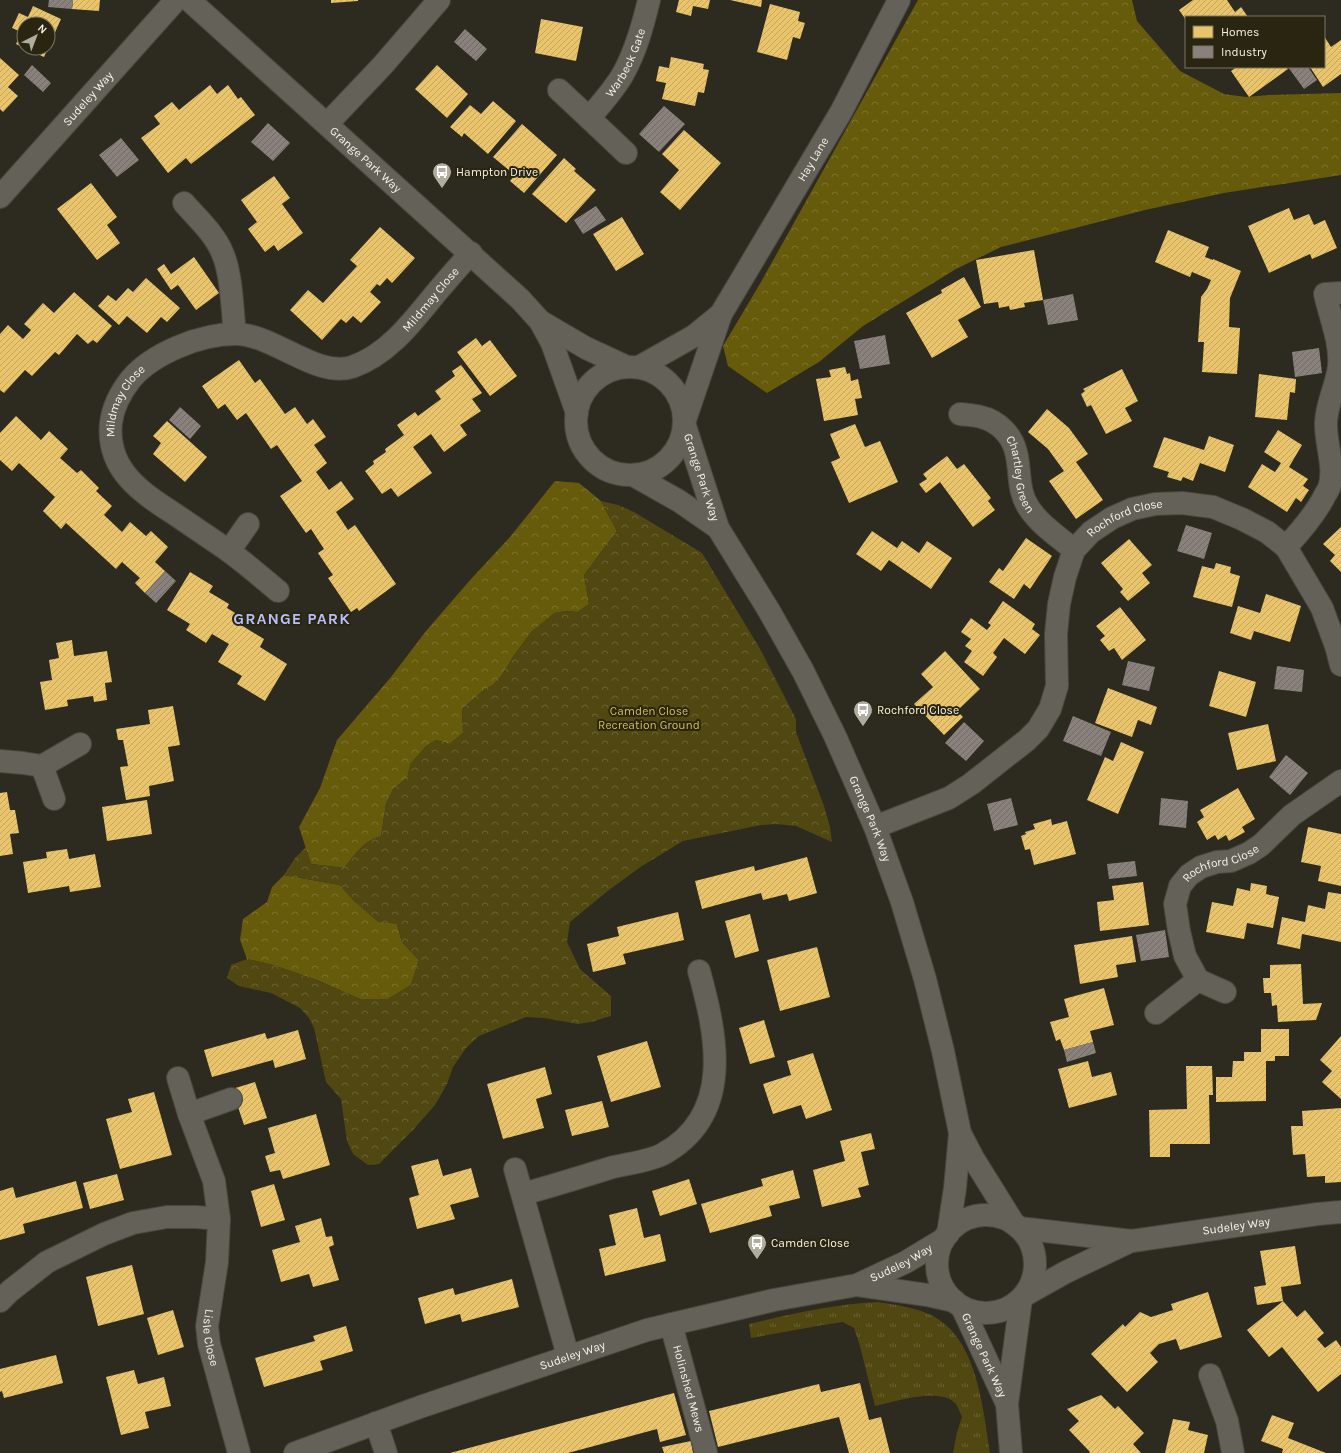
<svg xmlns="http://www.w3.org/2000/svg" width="1341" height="1453" viewBox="0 0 1341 1453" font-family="Karla,sans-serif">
<defs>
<pattern id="grass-tufts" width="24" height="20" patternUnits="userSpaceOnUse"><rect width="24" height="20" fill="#504711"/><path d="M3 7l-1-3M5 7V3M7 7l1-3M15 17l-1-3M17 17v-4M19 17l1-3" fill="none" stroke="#6a6234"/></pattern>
<pattern id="forest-crowns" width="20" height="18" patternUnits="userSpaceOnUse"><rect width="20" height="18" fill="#665a0b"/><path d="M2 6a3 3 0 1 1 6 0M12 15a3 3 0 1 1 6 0" fill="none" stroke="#7c722e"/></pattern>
<pattern id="park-crowns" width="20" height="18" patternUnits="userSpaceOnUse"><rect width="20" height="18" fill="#504711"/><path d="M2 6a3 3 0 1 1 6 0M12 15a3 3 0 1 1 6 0" fill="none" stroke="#6a6234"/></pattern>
<pattern id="homes-hatch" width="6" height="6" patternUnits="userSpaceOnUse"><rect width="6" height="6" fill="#e9c46a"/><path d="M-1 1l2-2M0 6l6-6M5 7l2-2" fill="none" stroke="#c1a561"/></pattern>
<pattern id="industry-hatch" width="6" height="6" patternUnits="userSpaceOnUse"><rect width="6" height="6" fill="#8a817c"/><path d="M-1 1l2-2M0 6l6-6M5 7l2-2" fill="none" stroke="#706b66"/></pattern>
</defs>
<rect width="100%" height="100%" fill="#2d2b1f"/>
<path fill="url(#grass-tufts)" d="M878,1302c18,3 36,5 53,13 46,22 52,93 59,138h-37l4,-21 5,-15c-2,-4 -4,-11 -7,-14 -16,-16 -61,-1 -80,3l-15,-60 -6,-18 -11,-6 -20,3 -72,13 -2,-14c42,-10 85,-20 129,-22z"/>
<path fill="url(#forest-crowns)" d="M918,0h214l5,21 43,50 44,23 22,3 23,-2 72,-2v82l-117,18 -79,17 -144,37 -45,22 -93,57 -44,36 -52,31 -39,-27 -5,-20 38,-64z
M555,481l24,2 22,18 16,30 -33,44 5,29 -11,8 -15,-1 -31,20 -19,26 -11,18 -9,10 -9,5 -22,19 1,24 -13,11 -14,-4 -11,7 -18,31 -14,11 -7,15 -5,32c-19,6 -25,18 -37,32l-33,-4 -12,-37 21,-39 17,-48 54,-63 35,-46 45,-52 39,-42z
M284,875l56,10 15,17 42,22 5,18 17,18 -8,25 -23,14h-28l-43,-19 -44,-15 -26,-6 -7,-19 3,-21 24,-17 5,-15z"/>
<path fill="url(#park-crowns)" d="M601,501l17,4 16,7 68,41 57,94 37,72v13l28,74 6,21 2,15 -36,-16 -20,-2 -15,1 -78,16 -41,25 -33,24 -39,32 -3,20 13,27 31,27v20l-20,6 -13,2 -34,-6 -18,-1 -47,19 -13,12 -13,19 -6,17 -12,21 -22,25 -34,34 -11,1 -15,-11 -6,-13 -6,-42 -15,-17 -12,-54 -5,-10 -9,-10 -29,-15 -32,-7 -12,-8 4,-13 16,-6 26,6 44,15 43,19h28l23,-14 8,-25 -17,-18 -5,-18 -19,-2 -23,-20 -15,-17 -56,-10 11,-17 11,-11 5,17 33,4c12,-15 18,-26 37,-32l5,-32 7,-15 14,-11 3,-14 15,-17 11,-7 14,4 13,-11 -1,-24 22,-19 9,-5 9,-10 11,-18 19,-26 22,-18 9,-2 15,1 11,-8 -5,-29 33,-44z"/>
<path fill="url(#homes-hatch)" d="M73,0h27l-1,11 -27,-2z
M331,0h27v1l-27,2z
M679,0h31l-2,9 -15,-3 -2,10 -15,-4z
M730,0h32l-1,7z
M1193,0h34l8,12 6,-5 7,10h-62v3l-7,-10z
M770,4l30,8 -2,9 7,2 -5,16 -7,-2 -6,23 -30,-8z
M33,6l28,13 -13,29v-24h-24v24l-8,-4 5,-12 -9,-4 7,-15 9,4z
M541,19l42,8 -7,34 -41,-8z
M1324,36l7,11 10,-7v34l-18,13 -13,-20h14z
M24,48h24l-4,9z
M671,57l33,7 -1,5 6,1 -5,23 -6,-1 -3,14 -33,-7 4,-16 -10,-2 3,-15 10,2z
M0,58l19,17 -11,12 10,9 -15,16 -3,-3z
M437,65l31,29 -21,24 -32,-29z
M1237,67h49l2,2 -39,28 -18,-26z
M210,85l7,9 11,-9 10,14 3,-2 14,18 -64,49 -5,-6 -18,15 -27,-35 19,-14 -6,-8 18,-14 7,8z
M493,101l23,20 -28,33 -24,-21 -2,4 -12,-10 20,-22 11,9z
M522,124l35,31 -33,38 -14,-12 5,-6 -22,-18z
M684,130l37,33 -41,47 -20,-18 19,-22 -17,-16z
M564,158l12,11 -2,2 22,19 -30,33 -34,-29z
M274,176l16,22 -8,6 21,29 -25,18 -4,-6 -9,7 -17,-23 9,-7 -16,-22z
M91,183l26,34 -10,8 13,18 -23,17 -40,-51z
M1289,208l5,12 15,-6 5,11 11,-5 12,28 -25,11 -2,-5 -41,19 -21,-47z
M622,217l22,37 -28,17 -23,-37z
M380,227l35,31 -23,25 -5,-5 -7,8 -3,-2 -7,8 11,10 -20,21 -8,-7 -7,7 -5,-4 -19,21 -32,-30 18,-20 15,13 34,-37 -7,-6z
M1168,230l41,17 -4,10 8,3v-1l28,12 -11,27 -1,29 11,1 -3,46 -35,-2 2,-30h-6l3,-45 6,-8 4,-9 -19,-8 -2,5 -35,-15z
M1034,250l9,50 -19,3 1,4 -15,3 -1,-4 -10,2 -1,-6 -14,2 -8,-44z
M194,257l25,36 -23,17 -18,-25 -7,5 -14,-21 7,-5 7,10z
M964,277l17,30 -23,13 10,17 -36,21 -26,-45 36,-20 -1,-3z
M146,278l34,30 -13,14 -6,-5 -14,16 -20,-17 -8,9 -21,-19 10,-11 8,6 12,-13 5,4z
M74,292l38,34 -15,17 -4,-3 -5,4 -11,-10 -18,21 -4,-3 -23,24 -7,-6 -21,23 -4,-3v-56l8,-9 15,14 8,-9 -7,-6 19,-21 11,10z
M476,338l6,8 8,-6 27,36 -27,20 -33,-44z
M239,360l16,23 5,-4 25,35 10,-7 12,17 6,-5 13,18 -12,8 13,18 -11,9 13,18 12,-9 13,18 -18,13 12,18 7,-5 41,59 -37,27 -2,-3 -6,4 -23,-34 5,-3 -15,-22 6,-4 -13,-20 -5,4 -26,-37 22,-15 -25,-36 -6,4 -25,-36 -9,7 -12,-16 -7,5 -16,-23z
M461,365l21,28 -10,6 9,12 -21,14 7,10 -23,17 -13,-18 -18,13 19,26 -34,24 -7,-9 -9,6 -17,-23 9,-7 -1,-3 13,-9 -1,-3 19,-14 -7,-10 18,-13 3,4 23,-17 -6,-8 20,-15 -3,-5z
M845,367l2,7 3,-1 1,8 7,-2 4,19 -7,1 3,16 -34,6 -8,-42 15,-2 -2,-7z
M1122,369l16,32 -13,7 7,13 -26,13 -15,-29 -4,2 -6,-13 4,-3 -2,-2z
M1259,374l37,5 -1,14 -5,-1 -3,28 -32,-3z
M1047,409l22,19 19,26 -12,8 27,38 -27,19 -27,-38 15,-10 -16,-22 -20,-17z
M16,416l25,24 8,-9 19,18 -8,9 17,15 4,-3 18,18 -3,3 16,15 -8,9 18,17 8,-10 16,14 5,-5 17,16 -13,15 10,9 -20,22 -10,-10 5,-5 -18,-16 -6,7 -50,-46 -5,6 -18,-18 12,-14 -36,-34 -7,8 -12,-11v-27z
M167,421l40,36 -22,25 -32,-28 8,-11 -8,-7z
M855,424l10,23 15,-6 18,41 -49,21 -18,-41 9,-4 -10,-24z
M1278,430l24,15 -13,22 19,12 -5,7 6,4 -8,12 -5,-4 -9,14 -39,-25 14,-23 13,8 6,-9 -17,-11z
M1209,436l25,9 -9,27 -25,-9 -7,18 -10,-4 -2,4 -14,-4 2,-5 -16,-5 11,-30 40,13z
M947,456l10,13 7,-5 27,34 -3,3 7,9 -22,17 -33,-45 -14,11 -7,-9 8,-5 -4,-5z
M1341,527v45l-11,-11 5,-6 -12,-11z
M872,531l25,17 5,-7 17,12 8,-12 25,17 -21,31 -42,-29 -8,11 -25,-17z
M1026,538l26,18 -22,33 -6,-5 -10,15 -25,-17 10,-14 4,3z
M1129,539l23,26 -10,8 8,10 -22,18 -8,-9 3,-3 -22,-26z
M1216,563l15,4 -1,6 10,3 -8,31 -39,-10 9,-31 12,3z
M190,572l23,14 -4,6 20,12 -2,4 18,11 -4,6 23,14 -4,8 27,17 -22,37 -28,-17 5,-8 -24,-14 11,-18 -17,-10 -6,9 -20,-13 4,-6 -23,-14z
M1266,594l35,12 -11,36 -36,-11 -3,9 -21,-7 8,-27 22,7z
M1003,601l32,23 -3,5 8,6 -15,19 -21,-16 -11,15 4,4 -14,19 -19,-14 8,-11 -7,-5 6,-7 -10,-7 10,-14 16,12 4,-5 -3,-2z
M1120,607l26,33 -24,20 -8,-12 -5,3 -9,-11 5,-4 -9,-10z
M72,640l2,16 33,-5 5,31 -7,1 2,17 -13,2 -1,-6 -26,4 1,6 -23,4 -5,-28 12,-2 -3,-20 10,-2 -3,-15z
M945,651l35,38 -23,22 6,6 -19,18 -30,-31 19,-17 -12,-13z
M1219,671l37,11 -10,35 -37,-11z
M1108,688l49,19 -6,18 -13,-5 -6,17 -37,-14z
M173,706l7,39 -12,2 6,34 -25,5 1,10 -24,4 -6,-33 8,-1 -5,-26h-5l-2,-11 34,-5 -2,-14z
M1268,724l8,37 -39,9 -9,-37z
M1121,742l23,10 -26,62 -31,-14 18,-43 8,4z
M1238,788l17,31 -13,8 3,5 -16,9 -3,-6 -8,5 -3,-5 -8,5 -10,-18 7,-5 -4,-7z
M7,792l3,18h5l4,23 -9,1 3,20 -13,2v-63z
M147,800l5,34 -45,7 -5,-34z
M1051,819l1,6 15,-4 9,33 -42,11 -4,-16 -5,1 -4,-14 5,-2 -1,-2 10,-3 -2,-5z
M1308,827l33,7v52l-23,-5 3,-15 -20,-4z
M67,849l2,10 26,-5 6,33 -31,5 -1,-6 -41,7 -5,-31 24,-4 -1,-6z
M807,857l10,36 -28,8 -2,-7 -24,6 -2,-7 -59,16 -7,-28 59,-15 1,5z
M1143,882l6,43 -49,6 -3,-29 17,-2 -2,-14z
M1251,883l16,3 -1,8 13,3 -6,31 -26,-5 -3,16 -38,-7 6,-30 21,4 4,-18 13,3z
M1328,892l13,2v48l-39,-8 -2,15 -23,-5 5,-27 23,5 3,-17 17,4z
M678,912l6,28 -61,14 3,10 -33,8 -6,-28 32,-8 -2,-9z
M750,914l9,37 -24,7 -10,-37z
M1132,936l4,26 -20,3 2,12 -38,7 -6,-39z
M817,947l13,50 -50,14 -13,-51z
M1301,964l2,40 19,-1 -6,17 -38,2 -1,-17 -5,1 -1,-13h-7l-1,-15h7v-13z
M1104,988l10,37 -24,6 3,11 -29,8 -4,-11 -4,2 -6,-19 19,-5 -5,-18z
M764,1020l11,37 -25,7 -11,-36z
M1261,1029h28v27h-14v5h-9v40l-50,1v-25h16l1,-16h11v-9h17z
M298,1030l8,29 -31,9 -2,-8 -61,17 -8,-27 61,-17 2,6z
M1341,1036v63l-19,-17 10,-11 -12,-11z
M647,1041l14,46 -50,15 -14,-46z
M813,1053l19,57 -26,9 -5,-14 -28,9 -10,-30 28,-9 -4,-14z
M1088,1061l4,16 19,-5 6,23 -48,13 -11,-39z
M1186,1066h26l1,29h-4l1,49h-40v13h-20l-1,-47 38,-1z
M545,1067l7,27 -16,5 8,29 -41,11 -16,-55z
M255,1082l12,36 -23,7 -12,-36z
M154,1092l18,63 -52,14 -14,-50 26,-7 -4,-13z
M602,1101l7,26 -37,9 -7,-26z
M1341,1108v74l-16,1v-7l-18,1 -2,-23 -12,1 -2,-29h12l-1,-15z
M316,1114l14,51 -47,14 -3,-9 -10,2 -5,-16 10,-3 -7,-25z
M871,1133l4,16 -14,3 8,33 -11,3 3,9 -39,10 -9,-37 32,-9 -5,-20z
M438,1159l5,17 28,-8 8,29 -29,8 5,14 -38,10 -8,-31 10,-3 -8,-29z
M793,1170l7,28 -31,8 3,10 -62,17 -9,-29 62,-18 -2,-7z
M117,1174l7,26 -34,9 -7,-26z
M689,1179l8,25 -37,12 -8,-25z
M76,1181l7,27 -60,16 2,9 -25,7v-49l13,-4 3,11z
M274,1184l11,36 -24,7 -10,-36z
M637,1208l7,30 16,-4 6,27 -61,15 -6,-27 17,-4 -7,-30z
M321,1218l5,19 6,-1 2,9 -5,2 10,33 -26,7 -4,-13 -28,8 -9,-32 28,-8 -5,-16z
M1295,1246l6,38 -20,3 2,14 14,16 8,-7 19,23 -7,6 8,9 11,-8 5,7v27l-23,18 -36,-45 -13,10 -22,-27 36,-29 -26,4 -3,-18 12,-2 -6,-34z
M132,1265l12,49 -46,12 -12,-49z
M512,1279l7,28 -57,15 -2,-8 -35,10 -7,-26 35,-10 2,7z
M1208,1292l14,45 -42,13 -4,-11 -17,5 -9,9 8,9 -31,30 -36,-38 32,-30 2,3 15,-15 11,5 22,-7 -2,-6z
M173,1310l11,37 -26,8 -11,-37z
M346,1326l7,25 -33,10 3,9 -59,17 -9,-29 60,-17 -2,-5z
M56,1355l7,28 -59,15 -2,-7 -2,1v-23z
M134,1370l4,14 26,-7 7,29 -26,6 4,16 -28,7 -15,-58z
M860,1383l9,37 12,-3 9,36h-41l-10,-36 -121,30 -9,-36 110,-27 2,8z
M674,1393l12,42 -26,7 -3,-13 -89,24h-118z
M1101,1395l14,14 3,-3 26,27 -11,11 8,9h-52l1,-1 -21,-22 10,-9 -12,-12z
M1272,1415l22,8 -6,15 38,15h-44l1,-4 -22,-8z
M1173,1419l17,3 -2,8 20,5 -4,18h-39z
M691,1441l2,12h-29l-2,-6z"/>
<path fill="url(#industry-hatch)" d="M49,0h24l-1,9 -24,-2z
M465,29l22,20 -11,12 -22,-19z
M32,65l19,18 -8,9 -19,-17z
M1288,67h20l9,13 -13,9z
M664,106l21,18 -26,28 -20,-18z
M268,123l22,20 -17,18 -22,-19z
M121,138l18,22 -22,17 -18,-22z
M596,206l10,14 -23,14 -9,-14z
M1073,294l5,26 -30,5 -5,-25z
M885,335l5,29 -30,5 -6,-28z
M1319,348l3,25 -27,4 -3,-25z
M180,407l21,19 -11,13 -21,-19z
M1186,525l26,8 -8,26 -27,-8z
M165,571l11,10 -20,22 -11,-10z
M1128,661l27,6 -6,24 -27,-6z
M1277,666l27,4 -2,22 -28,-3z
M1073,716l38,16 -10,24 -38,-15z
M964,722l20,19 -18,20 -21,-18z
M1286,755l22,18 -18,22 -21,-18z
M1011,798l7,27 -24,6 -7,-27z
M1161,798l27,3 -2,27 -27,-3z
M1135,861l2,15 -28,3 -2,-15z
M1165,930l4,27 -28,4 -5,-26z
M1093,1042l3,11 -29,9 -3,-12z"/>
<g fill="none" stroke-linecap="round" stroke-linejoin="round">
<defs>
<g id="minor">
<path id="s1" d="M189,0l331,299 20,22 12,22 25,70"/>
<path d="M559,90l30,28"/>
<path d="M327,124l56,-59 56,-65"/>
<path id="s2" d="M626,153l-37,-35c12,-14 25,-28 34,-44 13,-23 20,-49 26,-74"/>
<path id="s3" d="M0,197l176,-197"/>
<path d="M184,203c13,15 30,30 38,49 10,22 10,57 13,82"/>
<path d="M540,321l46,27 41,19"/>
<path id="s4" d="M960,414c7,1 14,1 21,3 17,4 31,18 35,35 5,19 1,39 13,56 11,17 30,29 45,42"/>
<path d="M1286,547c14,-15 27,-30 37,-48 1,-3 4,-7 6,-11 7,-21 -4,-44 -3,-66 1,-20 11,-37 13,-56 2,-24 -9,-49 -14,-72l16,-1"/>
<path d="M229,551l19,-27"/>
<path id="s5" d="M278,591c-18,-15 -36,-31 -55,-44 -16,-11 -31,-21 -47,-32 -34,-22 -70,-45 -65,-92 2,-17 9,-30 20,-44 22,-26 70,-45 104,-45 39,0 80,44 117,33 36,-12 61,-46 84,-74 11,-13 23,-27 35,-40"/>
<path d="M0,761l23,2 19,3 38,-22"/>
<path d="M42,766l12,33"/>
<path id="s6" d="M875,827l74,-29 22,-14 56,-44 11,-11 12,-20 7,-23 -1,-52 3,-30 6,-27 9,-27 17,-18 21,-14 20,-9 23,-5 27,-1 31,4 29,12 25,13 19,15 36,61 14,38 5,19"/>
<path id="s7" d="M1225,992l-27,-12 -13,-24 -6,-25 -4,-27 5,-18 9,-11 12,-8 16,-5 14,-1 18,-8 12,-8 31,-30 49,-34"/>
<path d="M1156,1013l42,-33"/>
<path d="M178,1078l11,36 25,67 5,38"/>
<path d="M189,1114l42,-15"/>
<path d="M515,1169l53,187"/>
<path d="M523,1194c29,-8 58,-17 87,-26 15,-4 41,-7 53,-14 71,-39 54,-118 36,-183"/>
<path id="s8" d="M1019,1228l113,13 186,-27 23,-2"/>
<path d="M857,1285l70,10 27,6"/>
<path d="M1025,1295l41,-23 65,-31"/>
<path id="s9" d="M0,1301l10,-10 37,-29 57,-28 29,-11 34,-6h29l23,2 -2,43 -10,64 2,18 30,109"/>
<path id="s10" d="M671,1324l35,129"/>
<path d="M1210,1375l17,46 6,32"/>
<path d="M376,1423l10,30"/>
<path id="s11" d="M295,1453l125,-46 227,-77 127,-30 83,-15 49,-23 38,-23"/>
</g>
<g id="tertiary">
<circle cx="630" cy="421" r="54"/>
<path d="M639,367l55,-31 27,-22"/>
<path id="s12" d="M685,420l36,-106 120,-202 58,-112"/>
<path id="s13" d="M685,426l33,102 50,81 35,62 32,65 40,91 27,75 23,77 18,72 17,82 13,25 41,66"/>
<path d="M633,475l46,26 39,27"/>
<circle cx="986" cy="1264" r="49"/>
<path d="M948,1234l7,-46 5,-55"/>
<path id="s14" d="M962,1307l45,97"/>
<path d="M1011,1453l-4,-49 14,-105"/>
</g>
</defs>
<use href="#minor" stroke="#4a483e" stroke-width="24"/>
<use href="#tertiary" stroke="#4a483e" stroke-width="24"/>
<use href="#minor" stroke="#636158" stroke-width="22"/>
<use href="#tertiary" stroke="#636158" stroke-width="22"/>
</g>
<defs>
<symbol id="bus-pin" viewBox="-11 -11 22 30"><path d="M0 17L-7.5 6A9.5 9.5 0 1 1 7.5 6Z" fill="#afaca0" stroke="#292510"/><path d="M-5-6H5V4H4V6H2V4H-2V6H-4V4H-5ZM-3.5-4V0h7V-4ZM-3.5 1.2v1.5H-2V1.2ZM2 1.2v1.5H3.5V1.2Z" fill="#fff"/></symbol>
</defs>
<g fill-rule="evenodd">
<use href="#bus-pin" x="431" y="161" width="22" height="30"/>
<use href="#bus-pin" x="852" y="699" width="22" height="30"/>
<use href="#bus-pin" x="746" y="1232" width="22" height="30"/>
</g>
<g text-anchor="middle" stroke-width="4" stroke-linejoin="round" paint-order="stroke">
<g font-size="12" fill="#f5f2e5" stroke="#292510">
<text dy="4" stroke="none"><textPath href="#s2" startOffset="118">Warbeck Gate</textPath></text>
<text dy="4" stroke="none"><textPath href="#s3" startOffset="132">Sudeley Way</textPath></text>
<text dy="4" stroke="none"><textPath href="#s1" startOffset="238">Grange Park Way</textPath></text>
<text dy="4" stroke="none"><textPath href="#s12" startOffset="292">Hay Lane</textPath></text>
<text dy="4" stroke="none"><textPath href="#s5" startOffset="641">Mildmay Close</textPath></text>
<text dy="4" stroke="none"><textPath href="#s5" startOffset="273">Mildmay Close</textPath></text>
<text dy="4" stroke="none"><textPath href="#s4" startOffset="96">Chartley Green</textPath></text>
<text dy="4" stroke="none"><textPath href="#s13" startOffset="54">Grange Park Way</textPath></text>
<text dy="4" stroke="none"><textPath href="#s6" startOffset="440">Rochford Close</textPath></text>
<text dy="4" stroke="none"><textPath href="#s13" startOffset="436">Grange Park Way</textPath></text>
<text dy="4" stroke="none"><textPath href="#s7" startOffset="177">Rochford Close</textPath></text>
<text dy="4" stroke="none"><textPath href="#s8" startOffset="219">Sudeley Way</textPath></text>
<text dy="4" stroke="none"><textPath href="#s11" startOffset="637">Sudeley Way</textPath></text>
<text dy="4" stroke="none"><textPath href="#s9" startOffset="362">Lisle Close</textPath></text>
<text dy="4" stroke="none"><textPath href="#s11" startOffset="294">Sudeley Way</textPath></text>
<text dy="4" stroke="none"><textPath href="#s14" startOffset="53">Grange Park Way</textPath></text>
<text dy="4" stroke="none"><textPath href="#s10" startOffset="67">Holinshed Mews</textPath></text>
</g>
<g font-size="12" fill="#f5f2e5" stroke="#292510" text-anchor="start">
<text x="456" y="176">Hampton Drive</text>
<text x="877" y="714">Rochford Close</text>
<text x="771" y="1247">Camden Close</text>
</g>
<g font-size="12" fill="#d3bf53" stroke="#292510">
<text x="649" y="715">Camden Close<tspan x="649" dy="14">Recreation Ground</tspan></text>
</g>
<g font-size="16" font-weight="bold" letter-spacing="1" fill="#b8bef7" stroke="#292510">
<text x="292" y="624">GRANGE PARK</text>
</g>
</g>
<rect x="1185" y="16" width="140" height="52" fill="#292510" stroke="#7b7765"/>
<rect x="1193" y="26" width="20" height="12" fill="#e9c46a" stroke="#7b7765"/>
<text x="1221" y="36" font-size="12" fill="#f5f2e5">Homes</text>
<rect x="1193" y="46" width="20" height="12" fill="#8a817c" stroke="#7b7765"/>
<text x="1221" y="56" font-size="12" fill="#f5f2e5">Industry</text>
<g transform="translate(36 36) rotate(42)"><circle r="19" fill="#292510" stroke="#7b7765"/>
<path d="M0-3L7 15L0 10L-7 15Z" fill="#afaca0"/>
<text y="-6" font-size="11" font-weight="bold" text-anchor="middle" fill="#f5f2e5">N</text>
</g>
</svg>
